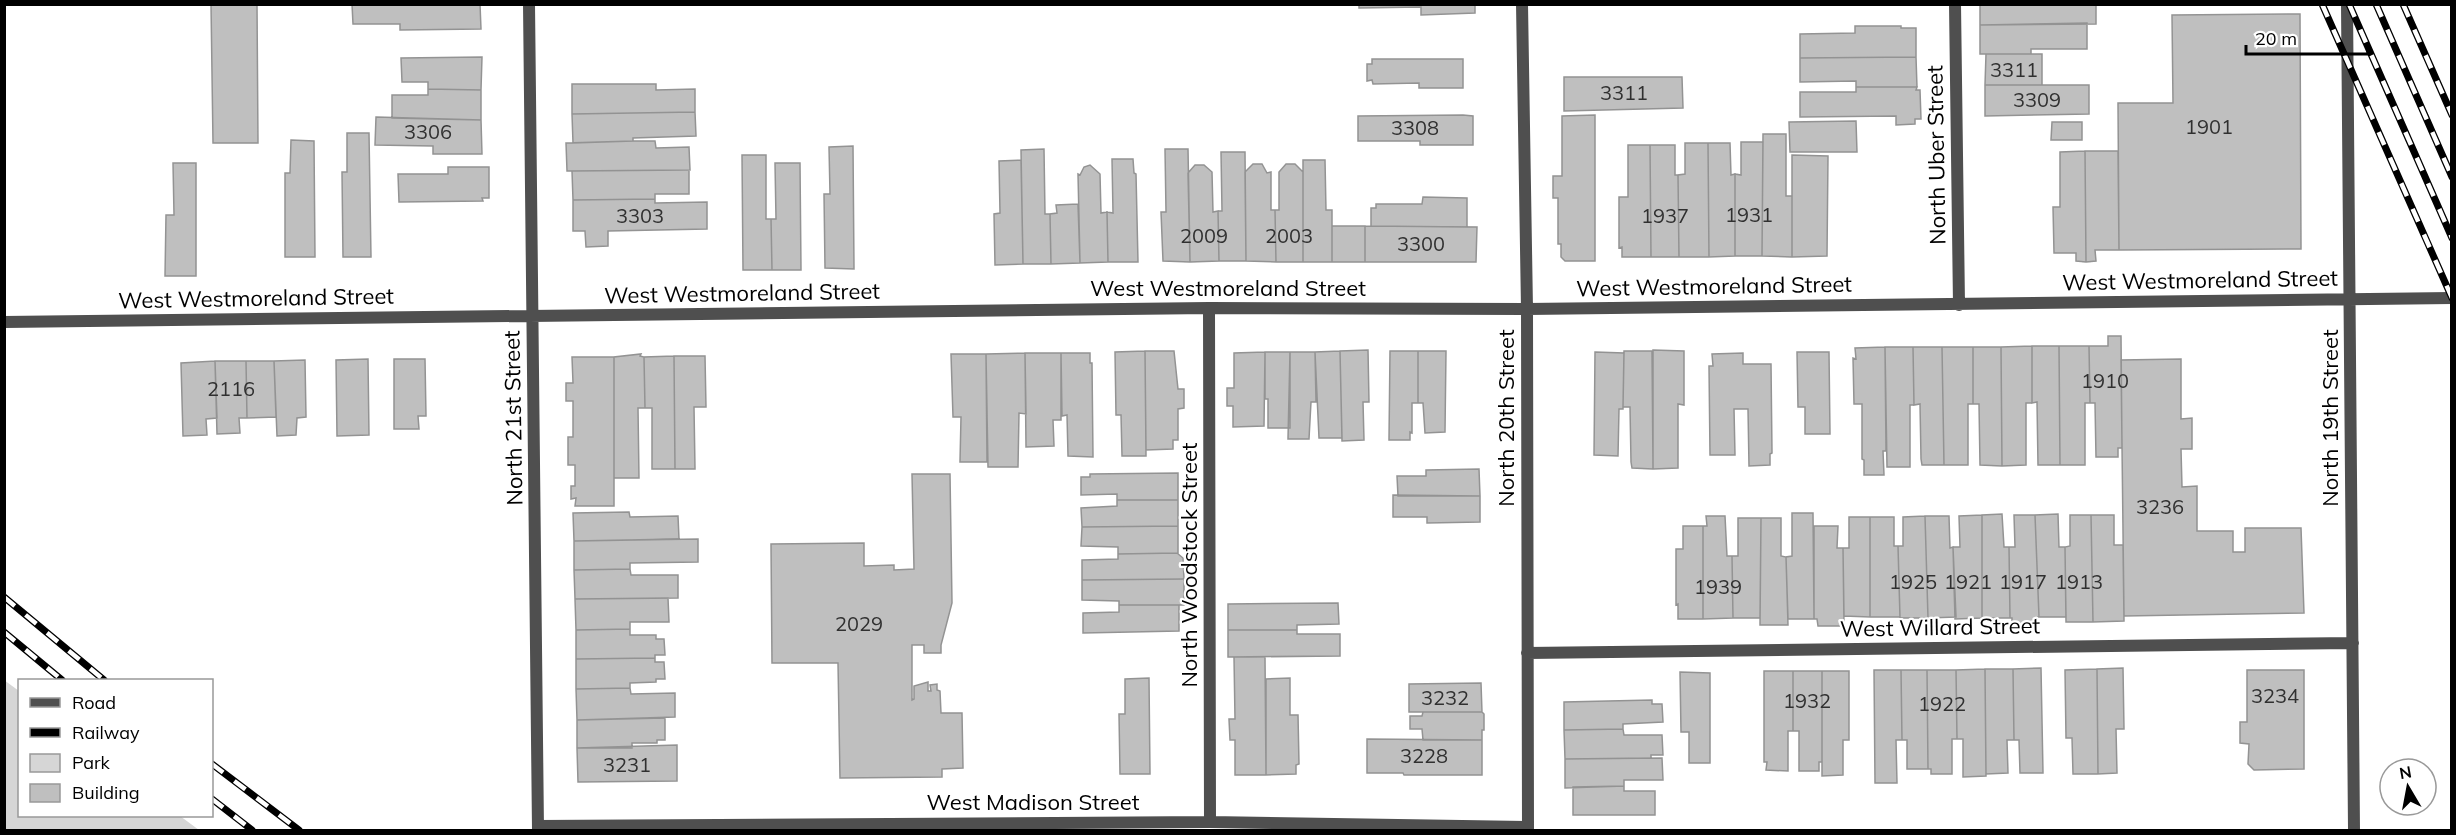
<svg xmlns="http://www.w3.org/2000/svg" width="2456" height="835" viewBox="0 0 2456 835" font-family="Mulish,sans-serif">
<rect width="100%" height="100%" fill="#fff"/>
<path fill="#d6d6d6" d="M4,680l15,11 1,125h160l19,14h-194z"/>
<path fill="#bfbfbf" stroke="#939393" stroke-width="1.5" d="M211,4h46l1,139h-45z
M352,4h128l1,25 -81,1v-6h-47z
M1359,4h116v9l-54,2v-8l-62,1z
M1980,4h116v20l-116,1z
M2300,14l1,235 -182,1 -1,-147h55l-1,-88z
M2087,23v26h-56v5h-51v-29z
M1855,26h46v2h15v29l-116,1v-24l55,-1z
M1986,54h56v31h-57z
M482,57l-1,33 -53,-1v-7h-26l-1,-24z
M1916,57l1,30h-61v-6l-56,1v-24z
M1372,59h91v29h-44v-5l-46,1 -1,-4 -5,1v-17h5z
M1564,77h118l1,31 -119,3z
M572,84h84v6l39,-1v23l-123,2z
M1985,85h104v29l-104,2z
M1856,87h61l-1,3h4l1,29h-6v5l-19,1v-9l-96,1v-25h56z
M428,89l53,1v30l-89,-2v-23h36z
M695,112l1,24 -63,2v3l-60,2 -1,-29z
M1463,115l10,1v29h-53v-4h-62v-25z
M1595,115v146h-30l-4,-4v-13h-3v-46h-5v-22h9v-60z
M376,117l105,3 1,34h-49v-8l-58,-1z
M1856,121l1,31h-67l-1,-30z
M2052,122h30v18h-31z
M347,133h22l2,124h-28l-1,-85h5z
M1763,134h23v62h6v61l-30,-1z
M291,140l23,1 1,116h-30v-84h5z
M633,141h22l1,7 33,-1 1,23 -123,1 -1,-28z
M1741,142h22l-1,114h-27v-82l6,1z
M1685,143h23l1,114h-30l-1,-82 7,-1z
M1708,143h22l1,32 4,-1v82l-26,1z
M1628,145h22l1,112h-29v-10l-3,1v-51h9z
M1650,145h25v30h3l1,82h-28z
M853,146l1,123 -29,-1 -1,-74h6l-1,-47z
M1044,149l1,65h5l1,50h-28l-2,-114z
M1165,149h23l2,113 -27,-1 -2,-49h5z
M2085,151h33l1,99h-24l1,11 -10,1z
M2085,151l1,111 -10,-1v-8h-22l-1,-46h7v-55z
M1221,152h24l1,109h-27l-1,-50h4z
M742,155h24v64h5l1,51h-29z
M1792,155l36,1 -1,100 -35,1z
M1112,159h21l1,14 2,1 2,88h-30l-1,-50 6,1z
M1021,160l2,104 -28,1 -1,-51 6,-1 -1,-52z
M1303,160h22l1,50h6v52h-29z
M173,163h23v113h-31l1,-61h8z
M775,163h25l1,107h-29l-1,-51h5z
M1253,164h9l5,9 4,-1v38h4l1,52 -30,-1 -1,-89z
M1286,164h9l8,8v90h-27l-1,-52h4v-38z
M1090,165l10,9 1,39 6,-1 1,50 -28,1 -2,-89 2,1 4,-8z
M1195,165h9l8,7 1,40 5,-1 1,50 -29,1 -2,-89z
M448,167h41v31h-7l1,3 -84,1 -1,-28h50z
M689,170v24h-34v5l-82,1 -1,-29z
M1423,197l44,1v29l-96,-1v-18h5v-4h46z
M655,199v4l52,-1v27l-99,2v15l-22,1 -1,-16h-12v-31z
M1078,204l2,59 -29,1 -1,-50 7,-1 -1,-8z
M1332,226h33v36h-33z
M1365,226l112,1 -1,35h-111z
M2108,336h13l1,112h-4v9h-22l-1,-54h-5l-1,-57h19z
M2032,346v57h-6v62l-24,1 -1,-119z
M2032,346h27l1,119h-22l-1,-63 -5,1z
M2059,346h30l1,57h-5v62h-25z
M1885,347h28l1,58h-4v62h-23z
M1885,347l1,104h-3l1,24h-20v-15l-2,-1v-55h-8l-1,-46 3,1 -1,-11z
M1913,347h29l2,118h-22l-1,-6 -1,-55 -6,1z
M1942,347h31v57h-5v61h-24z
M1973,347h28l1,119 -22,-1 -1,-61h-6z
M1368,350l1,52h-6l1,38 -22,1 -2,-90z
M1653,350l31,1v54l-6,-1v64l-25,1z
M1145,351l1,105h-24l-1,-41h-5l-1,-63z
M1145,351h29l4,38h6v19l-6,1v31h-5v9l-27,1z
M1340,351l2,87h-23l-4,-86z
M1390,351h28v52h-6v30l-2,-1v8h-21z
M1418,351h28l-1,81 -20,1 -2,-30h-5z
M1624,351h28l1,118 -21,-1 -1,-6 -1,-55h-7z
M1265,352l-1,74 -31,1v-21h-6v-18h7v-35z
M1265,352h25v76h-22v-29h-3z
M1290,352h25l1,50h-5l-2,37h-21z
M1595,352l29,1 -1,54v2h-4l-1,47 -24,-1z
M1797,352h32l1,82h-25v-27h-7z
M1025,353h36v67h-8l1,26 -28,1z
M1025,353l1,61 -7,-1 -1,54h-30l-2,-113z
M1061,353h29v10h2l1,94 -25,-1 -1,-41 -5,1z
M1743,353v11h28l1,89 -2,1v11l-21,1 -1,-57h-14l1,46h-25l-1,-89h4l-1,-12z
M641,354l-1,2 4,1 1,51h-7l1,70h-25v-121z
M951,354h35l1,108h-27l1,-45h-8z
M674,356h31l1,51h-12l1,62h-20z
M674,356l1,113h-23v-61h-7l-1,-51z
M572,357h42v149h-39l1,-8 -5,1v-13h4v-21h-7v-28h5v-36h-7v-18h7z
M368,359l1,76 -32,1 -1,-76z
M394,359h31l1,57h-8l1,13h-25z
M2181,359v60l11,-1v31h-11l1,38 15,-1v45h36v21h12v-24h56l3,85 -180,3 -3,-256z
M305,360l1,57 -9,1 -1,17 -19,1 -3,-75z
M215,361l2,57 -11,1 1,16 -24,1 -2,-73z
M215,361h31l1,57h-8l1,15 -23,1z
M246,361h28l2,56 -29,1z
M1479,469l1,27h-82l-1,-20h29v-6z
M1178,473v27h-61v-6l-36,1v-18h9v-3z
M912,474h38l2,129 -11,42v8h-17v-8h-12v55l2,-1v-13l14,-4v9h3l-1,-6 7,-1v6l3,1 1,22h21l1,55 -21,1v8l-102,1 -2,-115h-66l-1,-119 93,-1v23l30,-1v5l20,-1z
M1393,495l87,1v26l-53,1v-6h-34z
M1117,500h61v26l-96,1 -1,-19 36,-2z
M629,512l1,5 48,-1 1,23 -105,2 -1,-28z
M1792,513h21l1,106h-26l-2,-62 6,-1z
M2002,514l2,33h5l1,71h-28v-103z
M2058,514l1,33h6l1,70h-27l-4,-102z
M1982,515v103l-27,1 -2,-72h7l-1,-31z
M2014,515h21l4,102h-2v7l-25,1v-7h-2l-1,-71h6z
M2070,515h21l2,107h-27l-1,-75 5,-1z
M2091,515h23v30h9l1,76 -31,1z
M1706,516h19l2,40h5l1,62 -30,1v-93h4z
M1925,516l3,102h-28l-2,-72h5v-29z
M1925,516h24l1,32 3,-1 3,70 -28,1z
M1849,517h21v100l-26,-1 -1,-68h6z
M1870,517h24v29h4l2,71h-30z
M1738,518h23l-1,100h-27l-1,-62h6z
M1761,518h20v38l5,1 2,68h-28z
M1178,526v27l-60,1v-7l-37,-1 1,-19z
M1683,526h20v93h-25v-15l-2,1v-56h7z
M1814,526h24l-1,22h6l1,78h-26l-1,-7h-3z
M698,539v23l-68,1v6l-56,1v-29z
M1177,553l6,5 1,21 -102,1v-20l36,-1v-5z
M630,569l1,6h47v23l-103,1 -1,-29z
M1184,579v26h-65v-4l-37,-1v-20z
M668,598l1,24h-39v7l-54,1 -1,-31z
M1338,603l1,21 -42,1v5h-69v-26z
M1119,605h60v26l-96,2v-20l36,-1z
M630,629v6h26v4h8l1,16h-10v3l-79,1v-29z
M1228,630h69v4h43v22l-112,1z
M1234,657h31l1,118h-31v-35h-5l-1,-21h6z
M655,658v4h9l1,17h-9v3l-26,1v5l-54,1v-30z
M2041,668l2,105h-23l-1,-33h-5l-1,-71z
M2123,668l1,61h-8l1,44 -19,1 -1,-105z
M1985,669l1,107 -23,1v-38h-6l-1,-69z
M1985,669h28l1,71h-7l1,33 -22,1z
M2097,669l1,105h-25l-1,-36h-6l-1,-68z
M1874,670h27l1,70h-6l1,43h-22z
M1901,670h26l1,99h-21v-29h-5z
M1927,670h29l1,69h-5v35h-21v-5h-3z
M2247,670h57v99l-50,1 -6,-6 1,-20 -9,-1v-21h7z
M1764,671h29v60h-5v40l-22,-1 1,-8h-3z
M1793,671h29v91h-3v9h-20v-40h-6z
M1822,671h27v69h-6v35l-21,1z
M1680,672l30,1v90h-21v-31h-8z
M1149,678l1,96h-30l-1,-60h6v-35z
M1290,678v37h8l1,49 -3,1v9l-30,1v-96z
M1481,683l1,29h-73v-28z
M630,688l1,6 44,-1v24l-98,3 -1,-31z
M1652,700v4h10l1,18 -40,2v5l-59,1v-28z
M1423,712h59l2,2v16h-2v10h-59l-1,-11h-12v-13h12z
M665,718v22h-8v3h-25v5h-55v-28z
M1623,729l1,6h38l1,20h-12v3l-86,1 -1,-29z
M1367,739l115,1v35h-78l-1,-2h-36z
M677,745v36l-99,1 -1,-34z
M1662,758l1,22h-39v6l-59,2v-29z
M1624,786v5h31v24h-82v-28z"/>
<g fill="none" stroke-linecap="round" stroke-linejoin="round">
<path stroke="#4f4f4f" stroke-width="12" d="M529,4l9,826
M1522,4l5,305 1,521
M1955,4l4,301
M2347,4l7,826
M1209,308l1,514
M4,322l1205,-14 318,1 925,-11
M1527,653l826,-10
M538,826l672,-4 318,5"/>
<defs>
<path id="rail" d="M2322,4l130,294
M2349,4l103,234
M2376,4l76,173
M2403,4l49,111
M4,597l100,83
M4,632l58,48
M212,764l87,66
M212,799l40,31"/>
</defs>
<use href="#rail" stroke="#000" stroke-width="7"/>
<use href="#rail" stroke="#fff" stroke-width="4.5" stroke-dasharray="14" stroke-linecap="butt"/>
</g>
<g text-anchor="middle" stroke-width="4.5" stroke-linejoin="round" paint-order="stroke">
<g font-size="20" fill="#303030">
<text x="2014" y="77">3311</text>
<text x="1624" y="100">3311</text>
<text x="2037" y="107">3309</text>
<text x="2209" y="134">1901</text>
<text x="1415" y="135">3308</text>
<text x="428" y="139">3306</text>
<text x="1749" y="222">1931</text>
<text x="640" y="223">3303</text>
<text x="1665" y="223">1937</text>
<text x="1204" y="243">2009</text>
<text x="1289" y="243">2003</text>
<text x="1421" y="251">3300</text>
<text x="2105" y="388">1910</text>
<text x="231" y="396">2116</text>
<text x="2160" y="514">3236</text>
<text x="1913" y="589">1925</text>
<text x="1968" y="589">1921</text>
<text x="2023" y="589">1917</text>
<text x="2079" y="589">1913</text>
<text x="1718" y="594">1939</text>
<text x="859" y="631">2029</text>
<text x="2275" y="703">3234</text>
<text x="1445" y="705">3232</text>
<text x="1807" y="708">1932</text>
<text x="1942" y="711">1922</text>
<text x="1424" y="763">3228</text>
<text x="627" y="772">3231</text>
</g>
<g font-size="22" fill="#000" stroke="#fff">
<text transform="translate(1936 155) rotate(-91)" y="8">North Uber Street</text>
<text transform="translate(2200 280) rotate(-1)" y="8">West Westmoreland Street</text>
<text transform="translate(1714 286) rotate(-1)" y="8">West Westmoreland Street</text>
<text x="1228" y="296">West Westmoreland Street</text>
<text transform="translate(742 293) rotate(-1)" y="8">West Westmoreland Street</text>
<text transform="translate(256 298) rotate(-1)" y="8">West Westmoreland Street</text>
<text transform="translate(513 418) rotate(-91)" y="8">North 21st Street</text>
<text transform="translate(1506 418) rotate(-90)" y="8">North 20th Street</text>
<text transform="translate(2330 418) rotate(-90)" y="8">North 19th Street</text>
<text transform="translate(1189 565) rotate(-90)" y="8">North Woodstock Street</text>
<text transform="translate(1940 627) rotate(-1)" y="8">West Willard Street</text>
<text x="1033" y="810">West Madison Street</text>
</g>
</g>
<rect width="2456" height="835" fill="none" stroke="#000000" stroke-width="12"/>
<rect x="18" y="679" width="195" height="138" fill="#ffffff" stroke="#999999" stroke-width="1.5"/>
<rect x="30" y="698" width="30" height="9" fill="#4f4f4f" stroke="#999999" stroke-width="1.5"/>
<text x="72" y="709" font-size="18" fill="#000000">Road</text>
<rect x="30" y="728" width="30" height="9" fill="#000000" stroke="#999999" stroke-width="1.5"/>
<text x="72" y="739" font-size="18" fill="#000000">Railway</text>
<rect x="30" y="754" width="30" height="18" fill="#d6d6d6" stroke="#999999" stroke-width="1.5"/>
<text x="72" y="769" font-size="18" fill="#000000">Park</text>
<rect x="30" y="784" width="30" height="18" fill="#bfbfbf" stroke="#999999" stroke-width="1.5"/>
<text x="72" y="799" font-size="18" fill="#000000">Building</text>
<g transform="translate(2408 787) rotate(350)"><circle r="28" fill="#ffffff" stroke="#999999" stroke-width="1.5"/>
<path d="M0-4.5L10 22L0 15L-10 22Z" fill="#000000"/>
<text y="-9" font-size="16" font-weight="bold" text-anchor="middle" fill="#000000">N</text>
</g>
<path d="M2246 45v9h122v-9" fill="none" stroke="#000000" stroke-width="3"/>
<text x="2255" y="45" font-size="18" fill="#000000" stroke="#ffffff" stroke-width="4.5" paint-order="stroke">20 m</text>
</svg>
